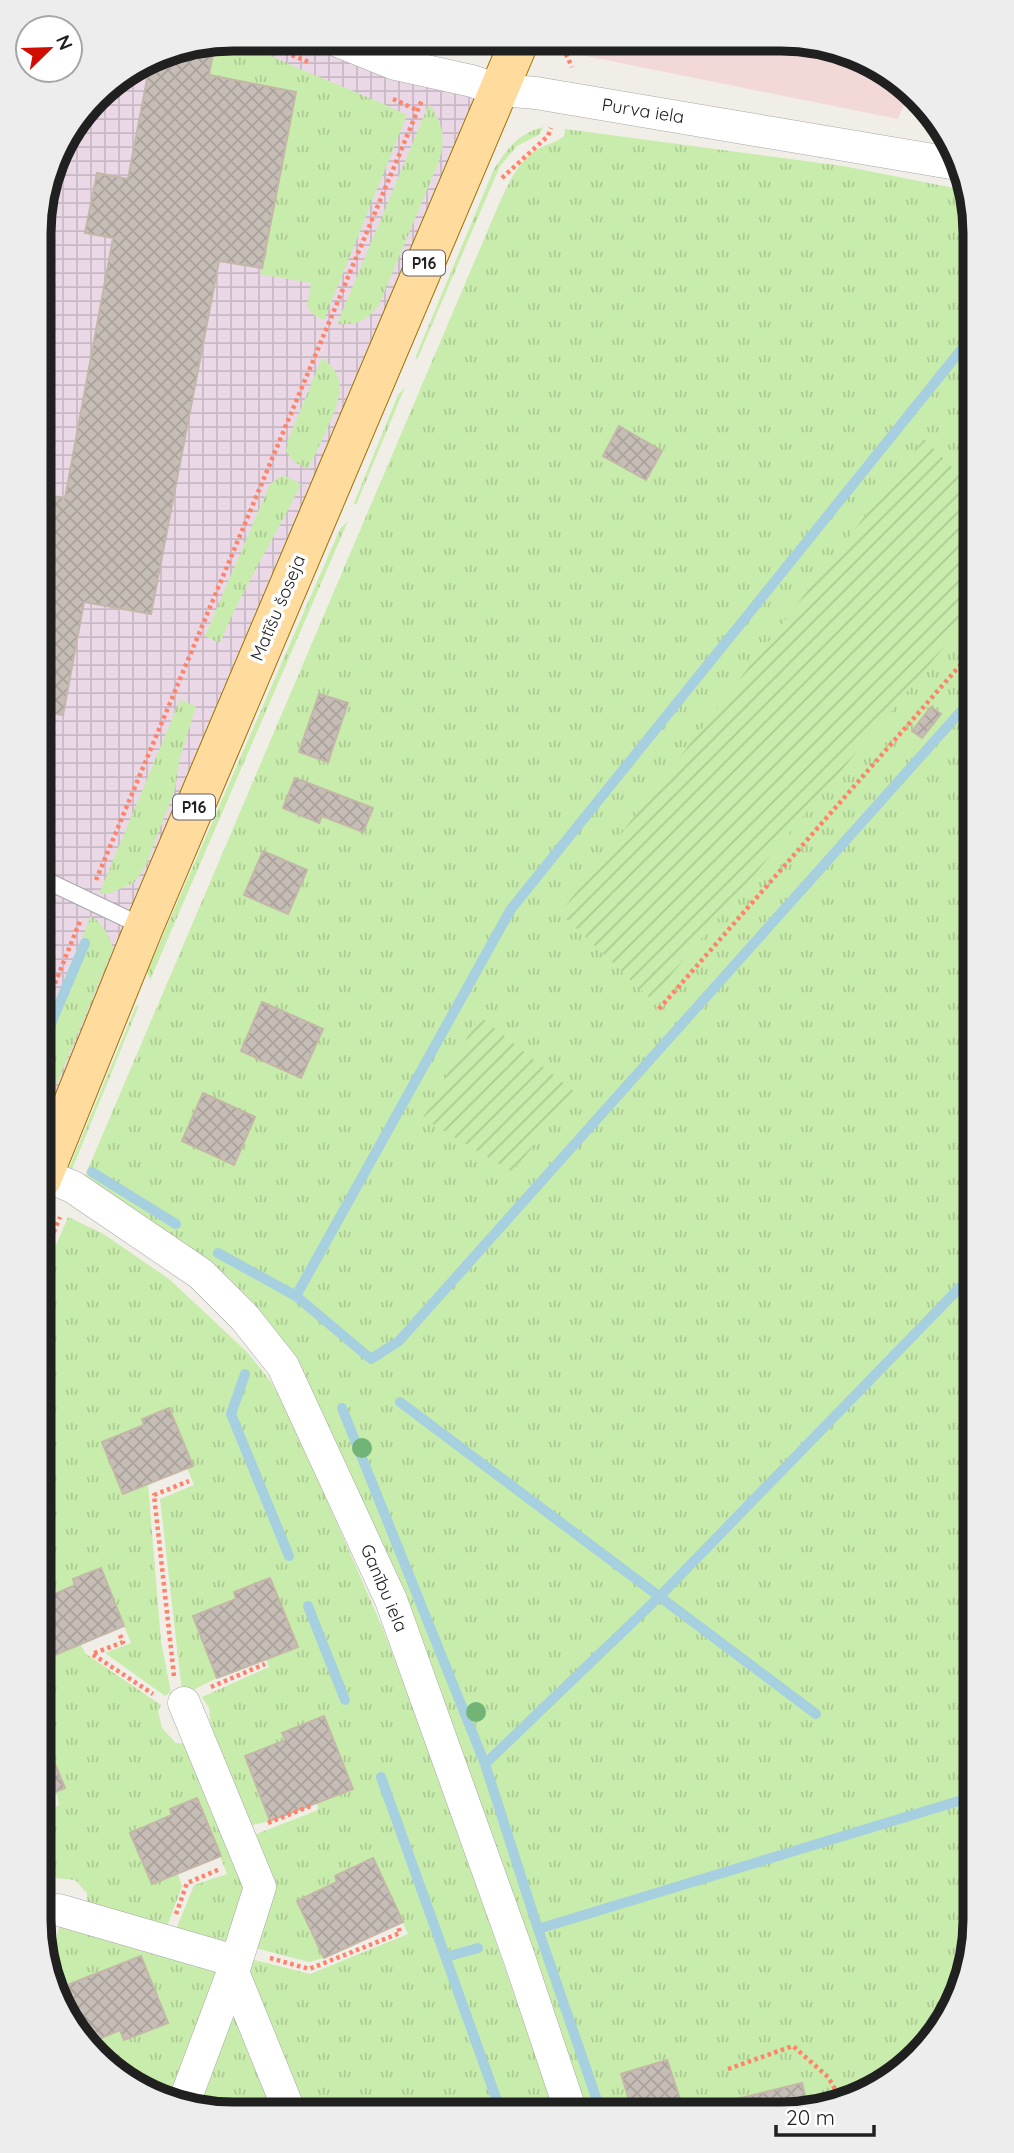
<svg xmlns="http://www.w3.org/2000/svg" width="1014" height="2153" viewBox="0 0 1014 2153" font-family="Quicksand,sans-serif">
<defs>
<pattern id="industrial-grid" width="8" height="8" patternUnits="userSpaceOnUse" patternTransform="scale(1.75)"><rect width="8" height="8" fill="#ead8e6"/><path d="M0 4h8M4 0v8" fill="none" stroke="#c8b9c5"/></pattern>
<pattern id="grass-tufts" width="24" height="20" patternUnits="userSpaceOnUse" patternTransform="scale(1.75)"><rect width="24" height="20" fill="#c8ecab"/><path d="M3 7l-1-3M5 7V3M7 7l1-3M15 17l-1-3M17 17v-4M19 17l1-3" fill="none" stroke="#acca93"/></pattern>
<pattern id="garden-furrows" width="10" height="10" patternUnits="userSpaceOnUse" patternTransform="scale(1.75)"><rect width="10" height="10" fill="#c8ecab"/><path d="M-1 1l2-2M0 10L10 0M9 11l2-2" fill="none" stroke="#acca93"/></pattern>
<pattern id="building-cross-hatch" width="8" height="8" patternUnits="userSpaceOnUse" patternTransform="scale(1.75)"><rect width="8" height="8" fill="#c6beb6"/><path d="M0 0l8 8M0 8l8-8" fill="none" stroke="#aaa39c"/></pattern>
</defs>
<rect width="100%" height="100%" fill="#f1eee7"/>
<path fill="#f2d8d6" d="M587,41l231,1 92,47 -12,30 -317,-64z"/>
<path fill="url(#industrial-grid)" d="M233,39h100l165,51 -456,1084 -3,-954 20,-73 46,-60 54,-34z"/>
<path fill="url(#grass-tufts)" d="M236,39c55,29 114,49 171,76l-83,205 -8,-3 -9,-10 4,-24 -51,-9 36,-182 -87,-17 6,-33z
M429,104c14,20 17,34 10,57l-60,144c-11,15 -23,21 -42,19z
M543,127l-3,7 -23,12 -17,20 -83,194 -1,-4 77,-185c14,-22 24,-37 50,-44z
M565,129l278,37 126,25 6,1742 -40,106 -46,42 -57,27 -252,1 -298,-757 -200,-169 417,-979c10,-21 18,-42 39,-55 9,-5 18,-6 26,-13z
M322,358c8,6 14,12 17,22 6,20 -22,69 -31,89l-14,-7 -8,-11 2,-11z
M405,387l-49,118 -2,-2 44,-108z
M283,475l18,9c-26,54 -59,104 -81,159l-15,-7 65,-152z
M348,521l-198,459 -3,-8 193,-443z
M180,700l16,6 -16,52 -5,31 -29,76 -11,17 -26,12h-10z
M91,916c13,9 17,17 22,33l-71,170v-85z
M139,1005l-68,167 -2,-4 67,-162z
M68,1217l34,16 67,46 79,74 23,29 23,42 89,205 49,128 122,352 -260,1 -54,-135 7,-17 63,16 98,-40 -35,-76 -38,18 2,6 -39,19 26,57 -15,4 -58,-15 -2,-110 69,-27 -1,-7 36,-14 -29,-73 -41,16 3,8 -41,16 25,65 -25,6 -34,-100 -2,-19 -7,-11 67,-30 -3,-8 31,-13 -27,-68 -36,14 2,7 -42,17 23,62 -26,13 -9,1 -22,-193 34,-14 -7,-17 6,-3 -24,-57 -27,10 2,7 -42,17 21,52 25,-10 13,157 10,51 -6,4 -60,-43 26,-10 -30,-75 -26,17 -31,14 -1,-323z
M44,1628l11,26 25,-10 6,10 75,51 -3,6 4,17 14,15 16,1 58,144 -23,62 -54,-13 21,-52 33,-11 -30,-76 -27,11 2,6 -41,18 21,51 26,-10 4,12 -18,49 -76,-23 -1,-19 -12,-13 -19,-2 -11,-26v-40l14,-7 -3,-13 8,-4 -20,-50z
M60,1926l157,40 3,12 -43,124 -72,-36 -15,-23 30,-13 5,10 43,-17 -27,-67 -79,31 10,26 -27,-42z
M236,2009l44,101 -84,1z"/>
<path fill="url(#garden-furrows)" d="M924,439l46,46v131l-319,383 -91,-86z
M479,1016l97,77 -64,79 -89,-54z"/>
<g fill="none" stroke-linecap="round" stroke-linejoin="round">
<path stroke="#a6cfe0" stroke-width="10" d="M42,1045l43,-102
M92,1172l84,52
M218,1253l78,43 75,63 28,-18 572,-641
M296,1296l215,-387 454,-564
M245,1374l-14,40 58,142
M400,1402l416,312
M342,1408l143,356 53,165 62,180
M308,1606l37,94
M485,1764l176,-169 312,-321
M381,1777l119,332
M538,1929l437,-133
M446,1957l32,-9"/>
</g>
<path fill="url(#building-cross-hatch)" stroke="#c4b6a8" stroke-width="2" d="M215,42l-6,33 87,17 -34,176 -43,-7 -68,353 -67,-12 -21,113 -22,-4 -1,-217 25,4 48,-260 -28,-5 12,-60 31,6 21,-110 -12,-2 22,-14z
M619,426l43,25 -16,29 -43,-24z
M319,694l29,9 -20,59 -29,-10z
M931,707l10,7 -19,24 -10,-7z
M295,778l78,30 -10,24 -41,-16 -3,7 -36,-15z
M263,851l44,19 -19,44 -44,-19z
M262,1002l61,27 -22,49 -60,-27z
M203,1093l52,24 -21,48 -52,-24z
M169,1408l24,58 -70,28 -21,-52 42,-17 -2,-6z
M101,1568l23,58 -69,29 -11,-27v-29l31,-14 -2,-6z
M270,1578l28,69 -81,31 -24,-62 43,-17 -2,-7z
M324,1716l29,73 -83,32 -25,-65 41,-16 -4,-7z
M44,1738l21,50 -20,8z
M197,1798l24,58 -69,28 -22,-51 42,-18 -2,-6z
M373,1858l30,64 -79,36 -27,-57 40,-19 -2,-6z
M141,1956l27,67 -44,17 -4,-10 -30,13 -18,-30 -10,-26z
M667,2060l16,48 -51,1 -11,-35z
M802,2083l6,25h-73l-2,-8z"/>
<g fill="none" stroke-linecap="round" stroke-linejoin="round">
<defs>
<path id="service" d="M39,224l3,-14
M41,878l103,49"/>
<path id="minor" d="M333,39l62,25 77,17 26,9 38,3 421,71
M42,1174l31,13 128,87 44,44 38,48 108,234 128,357 51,152
M59,1910l176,51
M233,1972l56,138
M183,2105l50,-133 27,-85 -76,-184"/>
<path id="primary" d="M42,1179l102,-252 376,-887"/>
</defs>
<use href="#service" stroke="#a7a7a7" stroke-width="18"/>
<use href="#minor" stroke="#a7a7a7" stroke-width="33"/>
<use href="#primary" stroke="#9d7200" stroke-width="40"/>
<path stroke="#ff826a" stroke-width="4.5" stroke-dasharray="3.5 3.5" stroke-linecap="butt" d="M253,39l58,24
M564,41l-2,5 10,21
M393,99l24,11
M502,178l46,-42 3,-8
M96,880l326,-780
M659,1009l311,-355
M42,1016l38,-95
M43,1258l17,-41
M120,1635l3,7 -31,12 61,40
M174,1676l-20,-181 35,-14
M211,1687l54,-23
M45,1806l10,-4
M268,1823l45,-18
M176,1914l11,-31 33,-14
M45,1948l4,-11
M270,1958l39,11 91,-36 -2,-7
M728,2069l65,-23 35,31 15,26"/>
<use href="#service" stroke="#fff" stroke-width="16"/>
<use href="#minor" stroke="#fff" stroke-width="32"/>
<use href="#primary" stroke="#ffdb9e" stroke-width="38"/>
</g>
<g fill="#71b476">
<circle cx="362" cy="1448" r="10"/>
<circle cx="476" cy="1712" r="10"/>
</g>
<g text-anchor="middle" stroke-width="7" stroke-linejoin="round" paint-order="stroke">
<g fill="#fff" stroke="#636363" stroke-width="2">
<rect x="403" y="250.5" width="42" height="25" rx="5"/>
<rect x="173" y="794.5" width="42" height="25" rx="5"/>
</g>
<g font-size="16" font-weight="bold" fill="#202020">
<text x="424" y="269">P16</text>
<text x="194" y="813">P16</text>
</g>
<g font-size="18" fill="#202020" stroke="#fff">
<text transform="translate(643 111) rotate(9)" y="6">Purva iela</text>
<text transform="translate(278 608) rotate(-67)" y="6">Matīšu šoseja</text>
<text transform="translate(384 1588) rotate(67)" y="6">Ganību iela</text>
</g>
</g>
<path d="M0 0H1014V2153H0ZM233 51H781A182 182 0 0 1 963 233V1920A182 182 0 0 1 781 2102H233A182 182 0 0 1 51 1920V233A182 182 0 0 1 233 51Z" fill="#ededed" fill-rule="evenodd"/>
<path fill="none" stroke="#202020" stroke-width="9" d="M233 51H781A182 182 0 0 1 963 233V1920A182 182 0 0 1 781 2102H233A182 182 0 0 1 51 1920V233A182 182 0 0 1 233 51Z"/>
<g transform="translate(49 49) rotate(67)"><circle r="33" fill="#ffffff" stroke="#a6a6a6" stroke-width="2"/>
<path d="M0-5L12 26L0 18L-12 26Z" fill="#d10c00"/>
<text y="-10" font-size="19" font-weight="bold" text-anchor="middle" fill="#202020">N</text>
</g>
<path d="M776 2125v10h98v-10" fill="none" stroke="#202020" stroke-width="3.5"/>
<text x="786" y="2125" font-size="21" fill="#202020" stroke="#ffffff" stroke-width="5" paint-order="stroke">20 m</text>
</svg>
